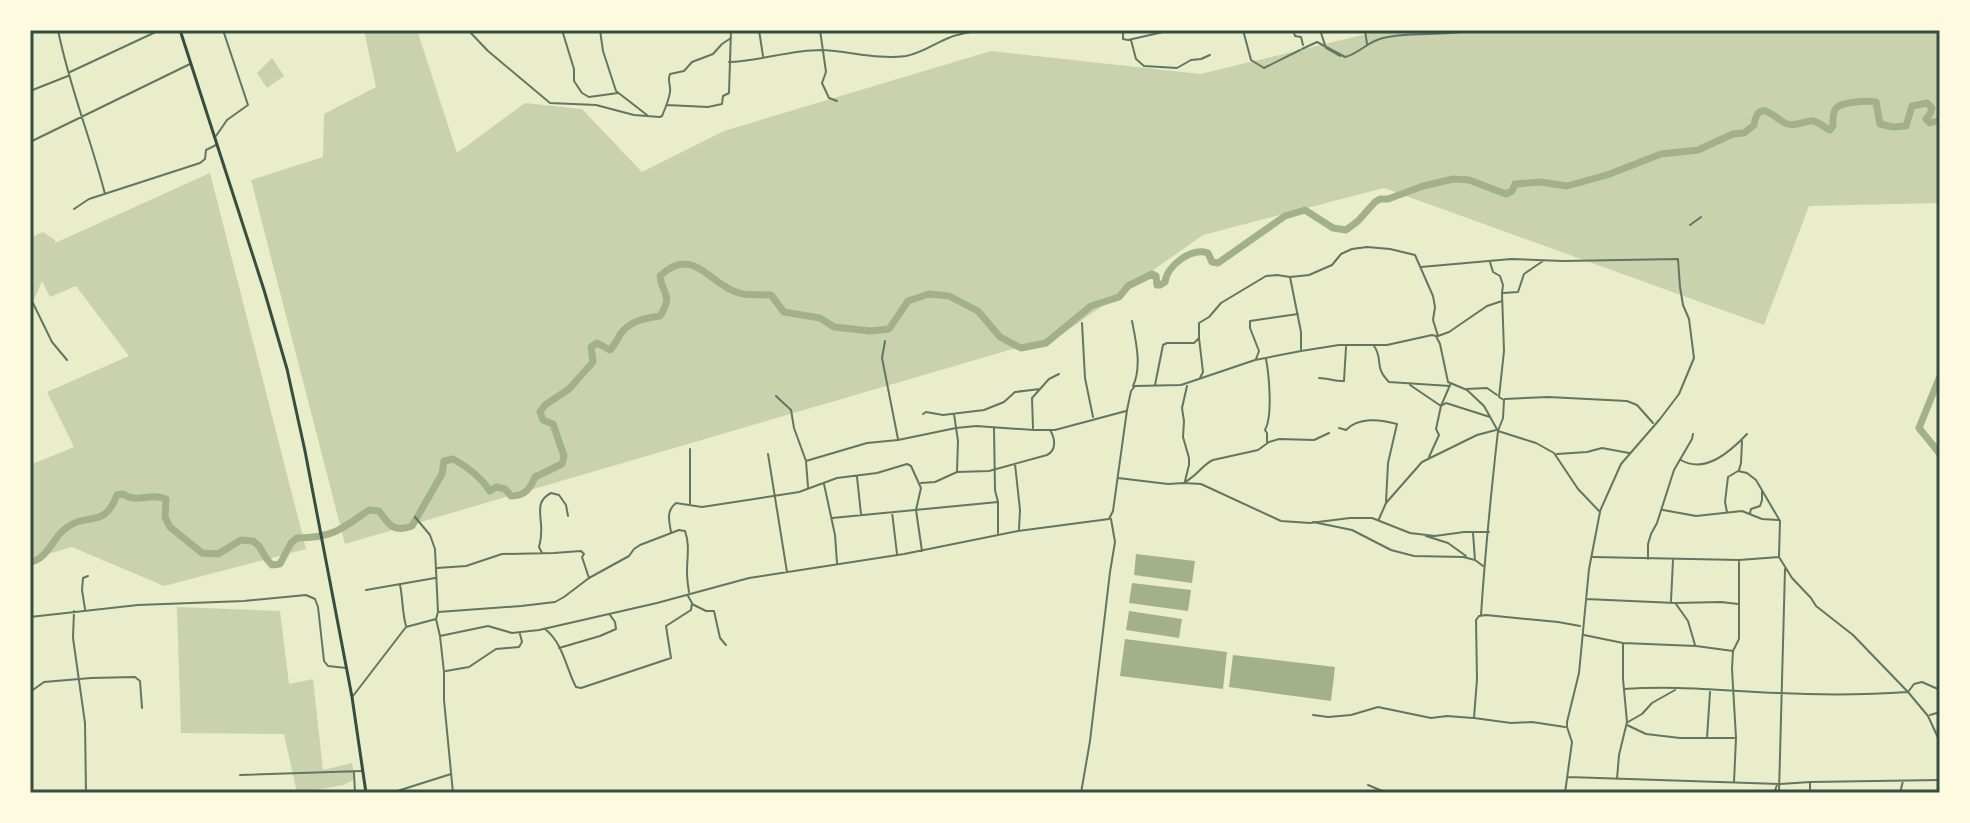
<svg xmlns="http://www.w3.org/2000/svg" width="1970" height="823" viewBox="0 0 1970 823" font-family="Jost,sans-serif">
<rect width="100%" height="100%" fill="#e9edc9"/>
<path fill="#cad2ad" d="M364,30h53l40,123 68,-50 57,6 60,63 82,-41 267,-80 209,23 183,-44h557v173l-131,3 -45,119 -380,-137 -181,47 -142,100 -716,209 -94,-364 72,-23 1,-43 52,-27z
M272,58l12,18 -17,12 -10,-15z
M210,173l96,376 -142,37 -92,-39 -42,12v-94l44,-18 -27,-55 82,-36 -53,-70 -26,11 -8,-16 -9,21 -3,-6v-58l13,-6 12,8v3z
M177,607l103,4 9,73 24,-5 10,91 29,-7 3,16 -11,6 -47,8 -13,-59 -103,-1z"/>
<path fill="#a3b18a" d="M1136,554l59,7 -3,22 -58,-8z
M1132,583l59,7 -3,21 -59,-8z
M1129,611l53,8 -3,19 -53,-8z
M1125,639l102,13 -4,37 -103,-13z
M1233,655l102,12 -4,34 -102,-14z"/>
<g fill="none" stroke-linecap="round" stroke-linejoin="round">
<path stroke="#a3b18a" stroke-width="7" d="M1940,376l-21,52 21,26
M30,562c18,-3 22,-24 36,-34 22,-17 38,2 51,-33l6,-1c14,10 27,-2 43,5l-1,18 5,10 32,26 16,1 23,-14 12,1 6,5 7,12 6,7 8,-1 11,-21 6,-5c36,0 45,-9 72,-28l10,1c10,14 15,22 33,15l30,-52 2,-13 9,-2c15,8 27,17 37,32l6,-4 9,2 6,7c14,0 19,-7 24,-19l27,-13 2,-8 -11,-32 -10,-4 -3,-8 5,-7 24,-16 24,-27 -2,-15 6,-4 13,7c6,-6 7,-12 12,-18 10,-12 24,-14 38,-16 14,-22 2,-21 0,-40 34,-32 49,9 79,17 9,3 22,1 32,2l13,17 36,6 14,9 36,4 19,-2 19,-28 21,-7 20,2 29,15 22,26 21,11 25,-5 45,-37 28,-9 9,-11 24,-12 4,2 1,9h3l5,-3c2,-16 26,-35 43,-29l4,9 6,1 67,-47 20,-6 28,18 13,2 12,-9 17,-19 5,-3h8l35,-13 30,-7 16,1 37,14 6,-3 3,-7 25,-2 27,4 40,-11 54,-21 37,-4 35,-16 11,-1 10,-8c5,-30 23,-4 33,-1 10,3 17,-4 26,-3 6,1 12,7 17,9l3,-4c-1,-20 4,-22 23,-24 7,-1 13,-1 20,0l4,22 13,3 13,-1 6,-20 15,-3 5,5 -2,6 -4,5 4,4 10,-3"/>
<path stroke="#617663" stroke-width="2" d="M58,30c11,56 33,109 47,164
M468,30l20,21 62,52 46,2 38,10 26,2 2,-1c3,-7 7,-16 8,-24 1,-8 -3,-10 0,-18l14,-3 8,-9 21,-8 9,-10 9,-6
M562,30l12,39v12l8,12 7,4 29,-4
M600,30l3,21 13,40 31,24
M759,30l4,26
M820,30l6,42 -4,11 7,15 8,3
M1123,30v9l5,1 44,-10
M1243,30l8,30 13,8 36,-18
M1293,30l2,6 6,1 2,8
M1320,30l6,18 14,8
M1365,30l2,14
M1131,40l5,19 8,7 33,2 14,-8 10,-1 9,-4
M1302,49l15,-7 28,15c14,-3 23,-16 38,-19 29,-7 59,-1 88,-8
M729,62c31,-1 61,-12 92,-12 28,1 57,10 85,6 16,-3 26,-11 40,-17 13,-6 28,-8 42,-9
M70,72l90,-42
M30,91l38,-15
M667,105l41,2 14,-3 1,-8 6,-3 2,-63
M216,136l11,-16 21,-15 -25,-75
M30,142l160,-78
M74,209l15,-10 111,-36 5,-4 1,-9 10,-5
M1690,225l11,-8
M1421,267l90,-8 52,2 115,-2 2,28 3,18 6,14 5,39 -15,36 -19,25 -39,45 -21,47
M1290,277l11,55v17
M1503,293l15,-1 6,-18 19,-13
M30,297l22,45 15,18
M1132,321c4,20 10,46 1,65
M1082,323l3,55 8,39
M1438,336l11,-4 38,-26 15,-5
M1199,338l4,34 -3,6
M885,341l-3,17 16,81
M1374,346c10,14 -1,20 15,36l61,4
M1256,359l3,-8 -9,-23v-7l48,-7
M1266,359c3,16 7,57 -1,71l2,3v9
M1319,378c10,0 17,4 25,3l2,-34
M1155,385l8,-40 4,-2h27l5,-5v-15l10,-6 12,-14 45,-27 11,-1 13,2 19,-2 23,-10 9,-11 11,-5 15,-2 23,2 25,6 18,41 2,11 -2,13 5,16
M1410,385l31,21 5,-3 44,14
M1466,389l21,-1 10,7
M776,396l15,14 3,18 12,33 2,26
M1505,399l43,-2 79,4 10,4 16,18
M923,414l3,-2 17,3 41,-5 20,-8 11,-10 25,-3
M954,414l4,27 -1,30
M994,428l1,62 3,12v31
M1033,428l-1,-30 17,-19 10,-5
M1339,428l7,2c12,-13 34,-11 51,-6l-9,39 -2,39
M690,449v55
M768,454l19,118
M1557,454l30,-2 15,-4 27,5
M1429,457l10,-22 -3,-6 5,-23 9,-21
M1681,460c24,14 49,-8 66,-26
M806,461l61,-18 31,-3 58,-12 20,-2 58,4h21l71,-19
M1015,464l5,46 -1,19
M1739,470l2,-7 1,-22
M857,477l4,37
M1118,478l50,6 16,-1 17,1 80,37 29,2 40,-5h22l38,15 25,3 29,-4h25
M1185,481l4,-16v-7l-6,-21 1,-16 -2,-13 5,-22
M1185,482c13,-7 17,-17 28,-22l45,-10 11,-8 10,-3 35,1 15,-7
M921,483l14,-1 22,-10 32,-1 58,-16c10,-5 8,-17 3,-25
M824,484l11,51 2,28
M1663,510l33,6 46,-5 20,8 16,1
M892,512l5,42
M1727,512l-2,-10 3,-25 10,-6 9,2 9,7 24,41 -1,35
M1750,513l1,-4 9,-3 2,-6v-10
M415,517l15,18 5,14 3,63 -2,7 4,17 4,36v28l9,93
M832,518l166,-16
M1379,519l7,-16 36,-41 55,-27 19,-5
M1313,522l39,8 39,20 23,6 49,1 12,3
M671,532c-2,-12 -5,-21 5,-29l26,4 97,-15 38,-14 40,-5 30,-9 4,2 10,22 -5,22 6,41
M1473,533l2,27 8,6
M1426,536l22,7 18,13
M542,553l-3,-6c1,-4 2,-8 2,-13 2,-16 -8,-32 10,-41l8,2 7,10 2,11
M1593,557l146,3 40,-3 13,21 19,20 5,8 37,29 55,57 20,24 12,26
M1648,559v-15l3,-10 6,-11 17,-53 18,-31 1,-5
M437,568l29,-2 36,-12 52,-1 27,-2 3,3 -2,3 7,21
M400,585c3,14 2,27 6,41
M366,590l69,-12
M1586,599l89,4 46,-1 17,2
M1671,601l2,-41
M692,604l14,7h8l6,27 6,7
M1676,604l12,17 7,24
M85,609l-3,-19 1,-12 5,-2
M74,611l-1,27 12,85 1,70
M438,612l83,-6 34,-4 9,-5 25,-19 40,-22 5,-7 6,-4 39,-15 6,1c5,14 2,26 2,41 0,6 1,14 2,20
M1481,615c4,-61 10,-122 17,-184l5,-13 1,-18 -5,-3 5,-46 -2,-58 1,-8 -3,-9 -7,-4 -3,-10
M30,617l108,-12 106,-4 62,-6 9,4 3,8 6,54 4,5 18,2
M545,629c18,14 21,39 31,58l5,1 90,-30 -5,-32 25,-16 1,-7 -4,-7
M1584,635l39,8 73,3 37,5
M440,636l48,-10 24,7 27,-3 118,-27 92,-25 155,-24 114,-23 91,-12 4,-8 14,-101 4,-19 4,-5 46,-1 74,-25 46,-9 38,-6h48l45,-10 4,1 4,8 8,38 19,8 17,16 14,25 38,12 18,10 24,36 22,23 -11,57 -10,104 -12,49v5l5,15 -7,51
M559,648l41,-12 16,-7 -1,-7 -5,-7
M446,671l23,-4 27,-18 23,-2 3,-5 -2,-8
M1624,689c51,-4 103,2 154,4 43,2 87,2 130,-1l6,-8 8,-2 18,8
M30,692l14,-10 47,-4 44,-1 5,4 2,27
M353,696l53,-69 30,-8
M1313,715l15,2 23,-2 27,-8 53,11 16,-2 26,2
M1930,715l10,-3
M1628,722l14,-8 10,-11 23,-13
M1627,725l19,9 34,4h54
M1565,727l-33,-5 -21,1 -37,-5 3,-39 -1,-59 3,-4 7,-1 72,7 22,4
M1707,738l3,-46
M354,773l1,20
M240,775l122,-4
M1568,777l212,7 30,-2 130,-2
M1617,779l2,-24 8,-33 -4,-43v-36
M1734,782l2,-44 -4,-69 1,-18 6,-12v-77
M1810,783v10
M1368,785l19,8
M345,793l10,-2
M391,793l60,-19
M1081,793l9,-52 20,-169 5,-30 -4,-23
M1774,793l3,-8
M1779,793l6,-224
M1900,793l3,-12"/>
<path stroke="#344e41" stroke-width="3" d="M180,30l84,260 23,79 18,82 47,246 14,96"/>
</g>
<rect width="1970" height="823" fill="none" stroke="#fefae0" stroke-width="64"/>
<rect x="32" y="32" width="1906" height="759" fill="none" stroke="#344e41" stroke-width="3"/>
</svg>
